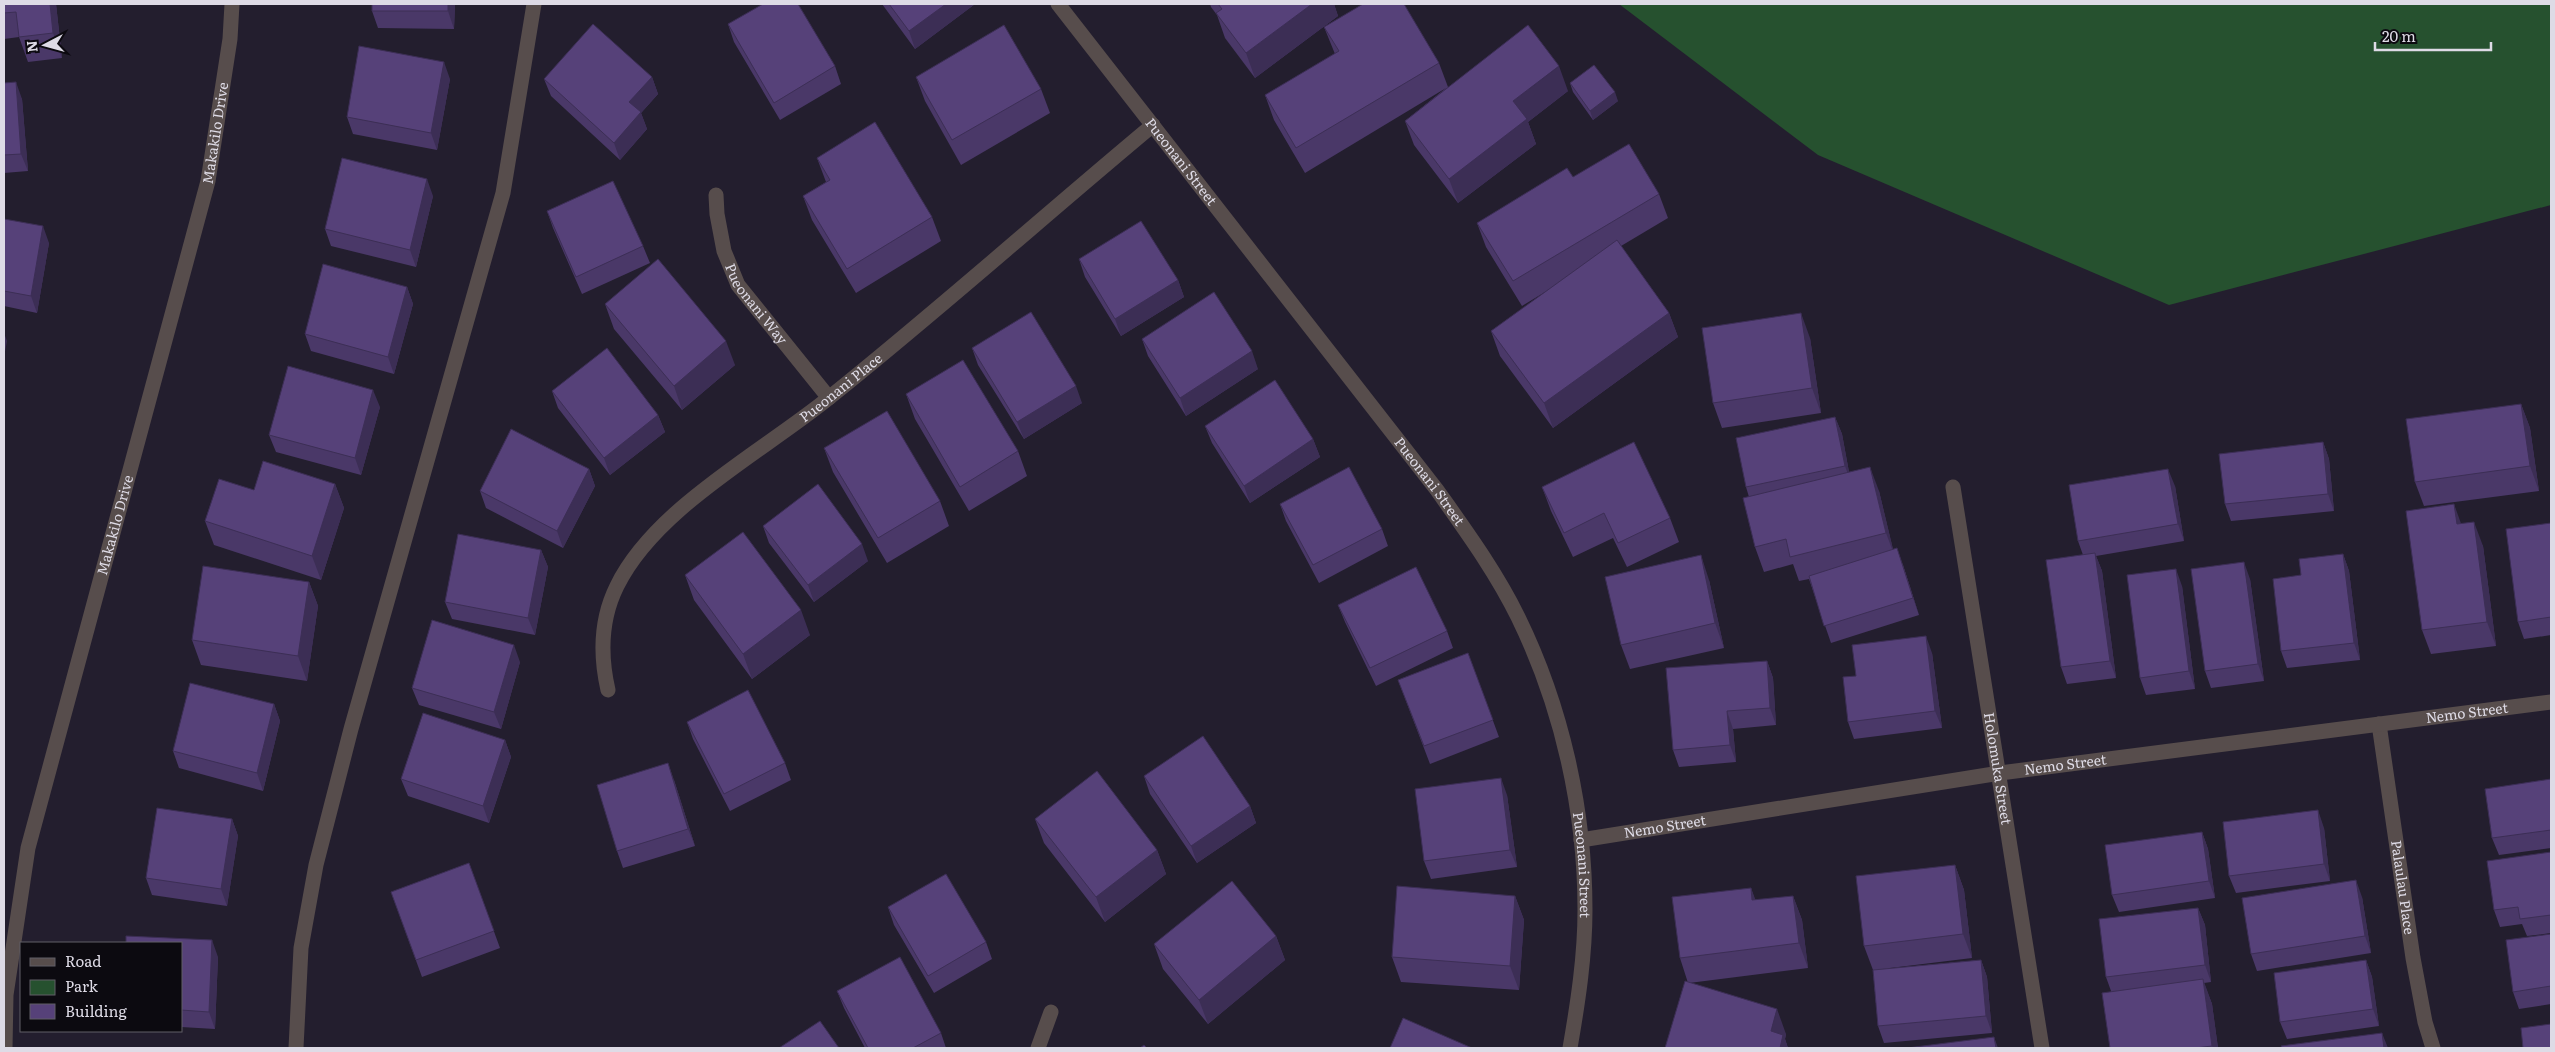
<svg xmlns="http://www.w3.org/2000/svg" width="2555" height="1052" viewBox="0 0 2555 1052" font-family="Literata,serif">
<rect width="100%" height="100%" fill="#231e2e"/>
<path fill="#26512f" d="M1619,4h932v201l-382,100 -351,-150z"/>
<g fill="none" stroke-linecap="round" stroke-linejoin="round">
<g stroke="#574d4c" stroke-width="15">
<path id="s1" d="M1058,4l379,486c29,41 59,82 81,127 44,90 67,193 67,293 0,46 -7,92 -15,138"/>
<path id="s2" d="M716,195l1,19 7,37 14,34 91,113"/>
<path id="s3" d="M1953,487l89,561"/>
<path id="s4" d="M608,690c-8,-35 -7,-72 9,-104 38,-78 147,-135 213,-189 110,-88 215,-182 323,-272"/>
<path id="s5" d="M2379,724l34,234 12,64 8,26"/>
<path id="s6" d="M1581,840l419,-67 551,-71"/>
<path d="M296,1048l5,-100 15,-83 35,-136 152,-536 31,-189"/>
<path d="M1038,1048l13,-36"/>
</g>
<path stroke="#574d4c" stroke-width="15" id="s7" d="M5,1048l1,-53 22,-147 180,-667 22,-142 2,-35"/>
</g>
<path fill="#4a3868" d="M4,4h52l6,54 -34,4 -9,-25 -15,2z
M372,4h83l-1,25 -76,-1 -6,-17z
M882,4h93l-60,45z
M1210,4h124l4,12 -83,62 -30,-40 -8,-23 -6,-8z
M728,24l107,42 6,18 -61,36 -46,-78z
M1324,27l115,36 9,24 120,4 -40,31 8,22 -78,59 -44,-58 -9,-24 41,-33 -141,85 -31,-53 -9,-25 70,-41z
M652,77l6,17 -17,19 6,16 -27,31 -69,-64 -7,-17z
M916,77l125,12 9,24 -89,52 -36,-64z
M450,79l-13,71 -84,-16 -6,-17z
M4,83l18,16 6,72 -24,2z
M1570,83l48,18 -25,19 -20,-28z
M817,158l115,59 9,24 -85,52 -44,-73 -9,-24 23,-14z
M1573,177l86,17 9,24 -47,28 48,67 9,24 -125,91 -53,-72 -9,-25 59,-42 -28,17 -36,-59 -9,-24z
M433,196l-17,71 -85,-21 -6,-17z
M547,211l96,35 7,17 -68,31 -29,-66z
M4,219l45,24 -12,70 -33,-7z
M1079,259l99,21 6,17 -63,39 -36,-59z
M407,287l6,17 -19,70 -83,-23 -6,-17z
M605,304l130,61 -53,45 -68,-81z
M1810,338l11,75 -99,15 -9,-25z
M1142,339l116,30 -72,47 -38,-60z
M972,348l110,55 -58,36 -46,-74z
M552,391l106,24 7,17 -55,43 -52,-67z
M906,394l112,57 9,25 -58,35 -54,-92z
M2521,404l9,24 9,63 -115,15 -9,-24z
M380,407l-19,68 -85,-23 -7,-17z
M1835,417l7,17 7,38 30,19 14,59 10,15 16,50 -88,28 -22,-64 -10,2 -6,-17 -29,8 -9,-25 -6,-50 -3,-10z
M1205,426l108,13 7,18 -70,46 -38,-60z
M2323,442l6,17 5,52 -103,10 -6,-17z
M824,448l116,53 9,25 -62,37 -54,-91z
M589,469l6,17 -32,62 -77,-40 -6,-17z
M335,484l9,24 -23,72 -107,-35 -9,-24 49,-31z
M2175,486l9,55 -88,15 6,15 14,107 -49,6 -6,-17 22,-112 -5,-14z
M1542,487l128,31 9,24 -52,25 -14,-29 -40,19 -22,-46z
M1280,504l102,25 6,17 -69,37 -33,-62z
M2551,523v112l-27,4 -6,-17z
M2461,524l22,22 13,100 -65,8 -9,-24z
M763,526l105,35 -54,41 -45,-59z
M541,550l7,17 -13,68 -83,-16 -7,-17z
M2343,554l6,17 11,89 -73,8 -6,-17 20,-76z
M685,575l125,60 -58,44 -58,-79z
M2250,579l14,102 -53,7 -6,-17z
M1709,580l15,68 -94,21 -9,-24z
M309,582l9,24 -11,75 -106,-16 -9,-25z
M2182,586l13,103 -49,6 -6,-17z
M1338,605l109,26 6,17 -77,38 -31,-64z
M1468,653l31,84 -69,27 -32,-84z
M1932,653l10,75 -88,11 -6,-17z
M1767,661l6,17 3,47 -43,4 3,33 -57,5 -6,-17z
M520,662l-19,67 -82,-24 -7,-17z
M274,704l6,17 -17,70 -84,-23 -6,-17z
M687,722l98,41 6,17 -61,31 -37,-72z
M505,740l6,17 -22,66 -81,-27 -7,-17z
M1144,776l106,30 6,17 -59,40 -47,-69z
M2551,779v69l-52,7 -7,-17z
M674,780l21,66 -72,22 -6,-17z
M1507,795l10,72 -86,12 -7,-18z
M232,819l6,17 -11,70 -75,-11 -6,-17z
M1035,819l122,31 9,24 -61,48 -61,-79z
M2324,828l6,53 -94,12 -7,-17z
M2202,832l6,17 7,49 -96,14 -7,-17z
M2551,852v81l-24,3 -5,-12 -22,3 -6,-17z
M469,863l31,85 -78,29 -31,-85z
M1955,865l9,25 8,68 -90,11 99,-9 6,17 5,56 -108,10 -6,-17 -5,-56 -9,-24z
M1751,888l4,12 38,-4 9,24 6,48 -119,15 97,51 -1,5 3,9h-123l23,-65 -8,-25z
M1515,896l9,24 -5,70 -118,-8 -9,-25z
M2362,897l9,56 -114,18 -6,-17z
M888,907l98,35 6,17 -58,34 -40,-68z
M2198,908l7,17 6,57 -7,1 8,21 6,44h-108l1,-57 -5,-14z
M2551,934v70l-32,5 -6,-17z
M1276,936l9,24 -77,64 -45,-55 -9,-25z
M181,943l37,14 -3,72 -34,-2z
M2366,960l6,17 7,49 -92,13 -7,-17z
M837,991l104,42 5,15h-81l-21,-40z"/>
<path fill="#3c2e55" d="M50,4h6l6,54 -9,-25z
M448,4h7l-1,25 -6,-18z
M946,4h29l-60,45 -6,-18z
M1312,4h22l4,12 -83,62 -9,-25z
M444,62l6,17 -13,71 -6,-17z
M1559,66l9,25 -40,31 8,22 -78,59 -9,-24 64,-78z
M652,77l6,17 -17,19 6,16 -27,31 -6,-17 15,-41z
M16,82l6,17 6,72 -7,-17z
M1615,92l3,9 -25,19 -3,-9z
M427,179l6,17 -17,71 -6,-17z
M43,226l6,17 -12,70 -6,-17z
M1178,280l6,17 -63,39 -6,-17z
M407,287l6,17 -19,70 -6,-17z
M1669,313l9,24 -125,91 -9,-25z
M1801,313l9,25 11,75 -9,-25z
M4,333l3,8 -3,16z
M726,341l9,24 -53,45 -8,-24z
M1252,351l6,18 -72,47 -6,-18z
M1076,386l6,17 -58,36 -7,-17z
M373,390l7,17 -19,68 -6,-17z
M2521,404l9,24 9,63 -9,-25z
M658,415l7,17 -55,43 -6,-17z
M1835,417l7,17 9,49 -6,-17z
M1313,439l7,18 -70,46 -6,-17z
M2323,442l6,17 5,52 -6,-17z
M1870,467l9,24 16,66 -9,-24z
M589,469l6,17 -32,62 -6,-17z
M2168,469l7,17 9,55 -6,-17z
M335,484l9,24 -23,72 -9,-24z
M2454,504l9,25 -6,-5z
M2474,522l9,24 13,100 -9,-24z
M862,544l6,17 -54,41 -6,-17z
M1897,548l6,17 16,50 -6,-17z
M541,550l7,17 -13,68 -7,-17z
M2095,553l7,18 14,107 -6,-17z
M2343,554l6,17 11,89 -6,-17z
M1701,555l8,25 15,68 -9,-25z
M2244,562l6,17 14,102 -6,-17z
M2176,569l6,17 13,103 -6,-18z
M309,582l9,24 -11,75 -9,-25z
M801,610l9,25 -58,44 -9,-25z
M1926,636l6,17 10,75 -7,-17z
M514,645l6,17 -19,67 -7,-17z
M1767,661l6,17 3,47 -6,-17z
M274,704l6,17 -17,70 -6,-18z
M1727,711l6,18 3,33 -6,-17z
M505,740l6,17 -22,66 -6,-17z
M668,763l6,17 21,66 -7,-17z
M1501,778l6,17 10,72 -7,-17z
M1250,806l6,17 -59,40 -6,-17z
M2318,810l6,18 6,53 -6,-17z
M232,819l6,17 -11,70 -6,-17z
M2202,832l6,17 7,49 -6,-17z
M1157,850l9,24 -61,48 -9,-25z
M1955,865l9,25 8,68 -9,-24z
M2356,880l6,17 9,56 -6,-17z
M1751,888l9,24 -8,-12z
M1515,896l9,24 -5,70 -9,-24z
M1793,896l9,24 6,48 -9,-25z
M2198,908l7,17 6,57 -6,-17z
M1276,936l9,24 -77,64 -9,-24z
M212,940l6,17 -3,72 -6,-17z
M1981,960l6,17 5,56 -6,-17z
M2366,960l6,17 7,49 -6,-17z
M2203,979l9,25 6,44h-5l-1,-2z
M1777,1009l9,25 -1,5 3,9h-11l-6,-17z
M2382,1033l6,15h-4z
M1994,1037l4,11h-2z"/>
<path fill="#564179" stroke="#3c2e55" d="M4,4h46l3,29 -34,4 -3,-25 -12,1z
M372,4h76v7h-76z
M763,4h35l37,62 -61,37 -46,-79z
M889,4h57l-37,27z
M1218,4h94l-66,49 -30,-40 6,-4z
M1363,4h41l35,59 -143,85 -31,-53 74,-44 -15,-24z
M593,24l59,53 -23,25 12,10 -27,31 -70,-64z
M1004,25l37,64 -89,51 -36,-63z
M1528,25l31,41 -46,35 14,18 -78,60 -44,-58z
M359,46l85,16 -13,71 -84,-16z
M1594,65l21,27 -25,19 -20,-28z
M16,82l5,72 -17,1v-72z
M875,122l57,95 -85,52 -44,-73 27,-16 -13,-22z
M1629,144l30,50 -146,87 -36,-58 90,-55 6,9z
M342,158l85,21 -17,71 -85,-21z
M613,181l30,65 -67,31 -29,-66z
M4,219l39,7 -12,70 -27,-5z
M1141,221l37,59 -63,39 -36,-60z
M1617,240l52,73 -125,90 -53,-72z
M658,259l68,82 -52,45 -69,-82z
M323,264l84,23 -19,70 -83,-23z
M1214,292l38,59 -72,47 -38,-59z
M1031,312l45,74 -59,36 -45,-74z
M1801,313l11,75 -99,15 -11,-75z
M607,348l51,67 -54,43 -52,-67z
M963,360l55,91 -58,36 -54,-93z
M288,366l85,24 -18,68 -86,-23z
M1275,380l38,59 -69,47 -39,-60z
M2521,404l9,62 -115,16 -9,-63z
M887,411l53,90 -62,37 -54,-90z
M1835,417l10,49 -99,21 -10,-49z
M511,429l78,40 -32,62 -77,-40z
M1634,442l36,76 -52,25 -14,-30 -40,20 -22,-46z
M2323,442l5,52 -103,10 -6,-50z
M263,461l72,23 -23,72 -107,-35 14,-42 35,11z
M1349,467l33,62 -69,36 -33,-61z
M1870,467l16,66 -96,24 -4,-18 -31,8 -12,-49z
M2168,469l10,55 -100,17 -9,-56z
M818,484l44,60 -54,41 -45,-59z
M2454,504l3,20 17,-2 13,100 -65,8 -16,-119z
M2551,523v94l-33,5 -12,-93z
M743,532l58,78 -58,44 -58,-79z
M458,534l83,16 -13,68 -83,-16z
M1897,548l16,50 -89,28 -15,-50z
M2095,553l15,108 -49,6 -15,-107z
M2343,554l11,89 -73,8 -8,-72 28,-4 -2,-16z
M1701,555l14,68 -94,22 -16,-68z
M2244,562l14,102 -53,7 -14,-102z
M203,566l106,16 -11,74 -106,-16z
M1416,567l31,64 -77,37 -32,-63z
M2176,569l13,102 -49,7 -13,-103z
M432,620l82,25 -20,67 -82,-24z
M1926,636l9,75 -87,11 -5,-45 13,-1 -4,-31z
M1468,653l25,67 -69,26 -26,-66z
M1767,661l3,47 -43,3 3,34 -57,5 -7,-82z
M190,683l84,21 -17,69 -84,-22z
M748,690l37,73 -61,31 -37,-72z
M423,713l82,27 -22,66 -82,-27z
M1203,736l47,70 -59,40 -47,-70z
M668,763l20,66 -71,22 -20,-66z
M1097,771l60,79 -61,47 -61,-78z
M1501,778l9,72 -86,11 -9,-72z
M2551,779v51l-59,8 -7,-49z
M157,808l75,11 -11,70 -75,-11z
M2318,810l6,54 -95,12 -6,-54z
M2202,832l7,49 -97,14 -7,-50z
M2551,852v63l-31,4 -2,-12 -24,3 -7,-49z
M469,863l25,68 -78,29 -25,-68z
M1955,865l8,69 -99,12 -8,-70z
M946,874l40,68 -58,34 -40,-69z
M2356,880l9,56 -114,18 -9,-56z
M1232,881l44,55 -77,64 -45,-56z
M1397,886l118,10 -5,70 -118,-9z
M1751,888l1,12 41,-4 6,47 -119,15 -8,-61z
M2198,908l7,57 -99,12 -7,-58z
M2551,934v52l-38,6 -7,-52z
M126,936l86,4 -3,72 -28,-2v-67h-55z
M900,957l41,76 -28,15h-45l-31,-57z
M1981,960l5,56 -108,10 -5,-56z
M2366,960l7,49 -93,13 -6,-49z
M2203,979l9,67 -17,2h-85l-8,-55z
M1685,981l92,28 -6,22 12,4 -3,13h-115z
M1403,1018l69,30h-82z
M820,1021l19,27h-60z
M2551,1024v24h-28l-2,-20z
M2382,1033l2,15h-102l-1,-2z
M1994,1037l2,11h-89z
M1144,1045l3,3h-7z"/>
<g text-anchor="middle" stroke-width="5" stroke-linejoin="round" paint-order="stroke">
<g font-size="14" fill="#dedbe6" stroke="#0c0a10">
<text dy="5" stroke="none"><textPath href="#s7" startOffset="941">Makakilo Drive</textPath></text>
<text dy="5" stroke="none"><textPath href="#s1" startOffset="200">Pueonani Street</textPath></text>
<text dy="5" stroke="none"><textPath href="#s2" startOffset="119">Pueonani Way</textPath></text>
<text dy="5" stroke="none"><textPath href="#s4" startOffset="408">Pueonani Place</textPath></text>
<text dy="5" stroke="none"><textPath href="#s1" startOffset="605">Pueonani Street</textPath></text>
<text dy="5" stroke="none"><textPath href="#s7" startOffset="536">Makakilo Drive</textPath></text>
<text dy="5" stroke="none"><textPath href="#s6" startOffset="895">Nemo Street</textPath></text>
<text dy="5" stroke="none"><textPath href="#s6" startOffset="490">Nemo Street</textPath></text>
<text dy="5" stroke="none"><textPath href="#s3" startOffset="285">Holomuka Street</textPath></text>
<text dy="5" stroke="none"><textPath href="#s6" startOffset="85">Nemo Street</textPath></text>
<text dy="5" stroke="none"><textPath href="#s1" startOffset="1025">Pueonani Street</textPath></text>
<text dy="5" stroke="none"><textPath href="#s5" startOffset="165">Palaulau Place</textPath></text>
</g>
</g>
<rect width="2555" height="1052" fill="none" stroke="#dedbe6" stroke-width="10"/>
<rect x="20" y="942" width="162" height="90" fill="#0c0a10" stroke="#605e66"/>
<rect x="30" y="958" width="25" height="8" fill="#574d4c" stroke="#605e66"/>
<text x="65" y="967" font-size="15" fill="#dedbe6">Road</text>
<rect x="30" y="980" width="25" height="15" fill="#26512f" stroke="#605e66"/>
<text x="65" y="992" font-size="15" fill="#dedbe6">Park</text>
<rect x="30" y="1004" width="25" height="15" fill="#564179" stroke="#605e66"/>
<text x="65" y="1017" font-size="15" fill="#dedbe6">Building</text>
<g transform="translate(45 45) rotate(264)" stroke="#0c0a10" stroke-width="4" paint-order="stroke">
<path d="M0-4L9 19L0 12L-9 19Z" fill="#dedbe6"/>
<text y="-8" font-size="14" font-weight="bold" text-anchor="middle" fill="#dedbe6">N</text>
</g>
<path d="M2375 42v8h116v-8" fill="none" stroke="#dedbe6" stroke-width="2.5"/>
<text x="2382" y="42" font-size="15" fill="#dedbe6" stroke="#0c0a10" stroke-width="4" paint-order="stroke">20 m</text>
</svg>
